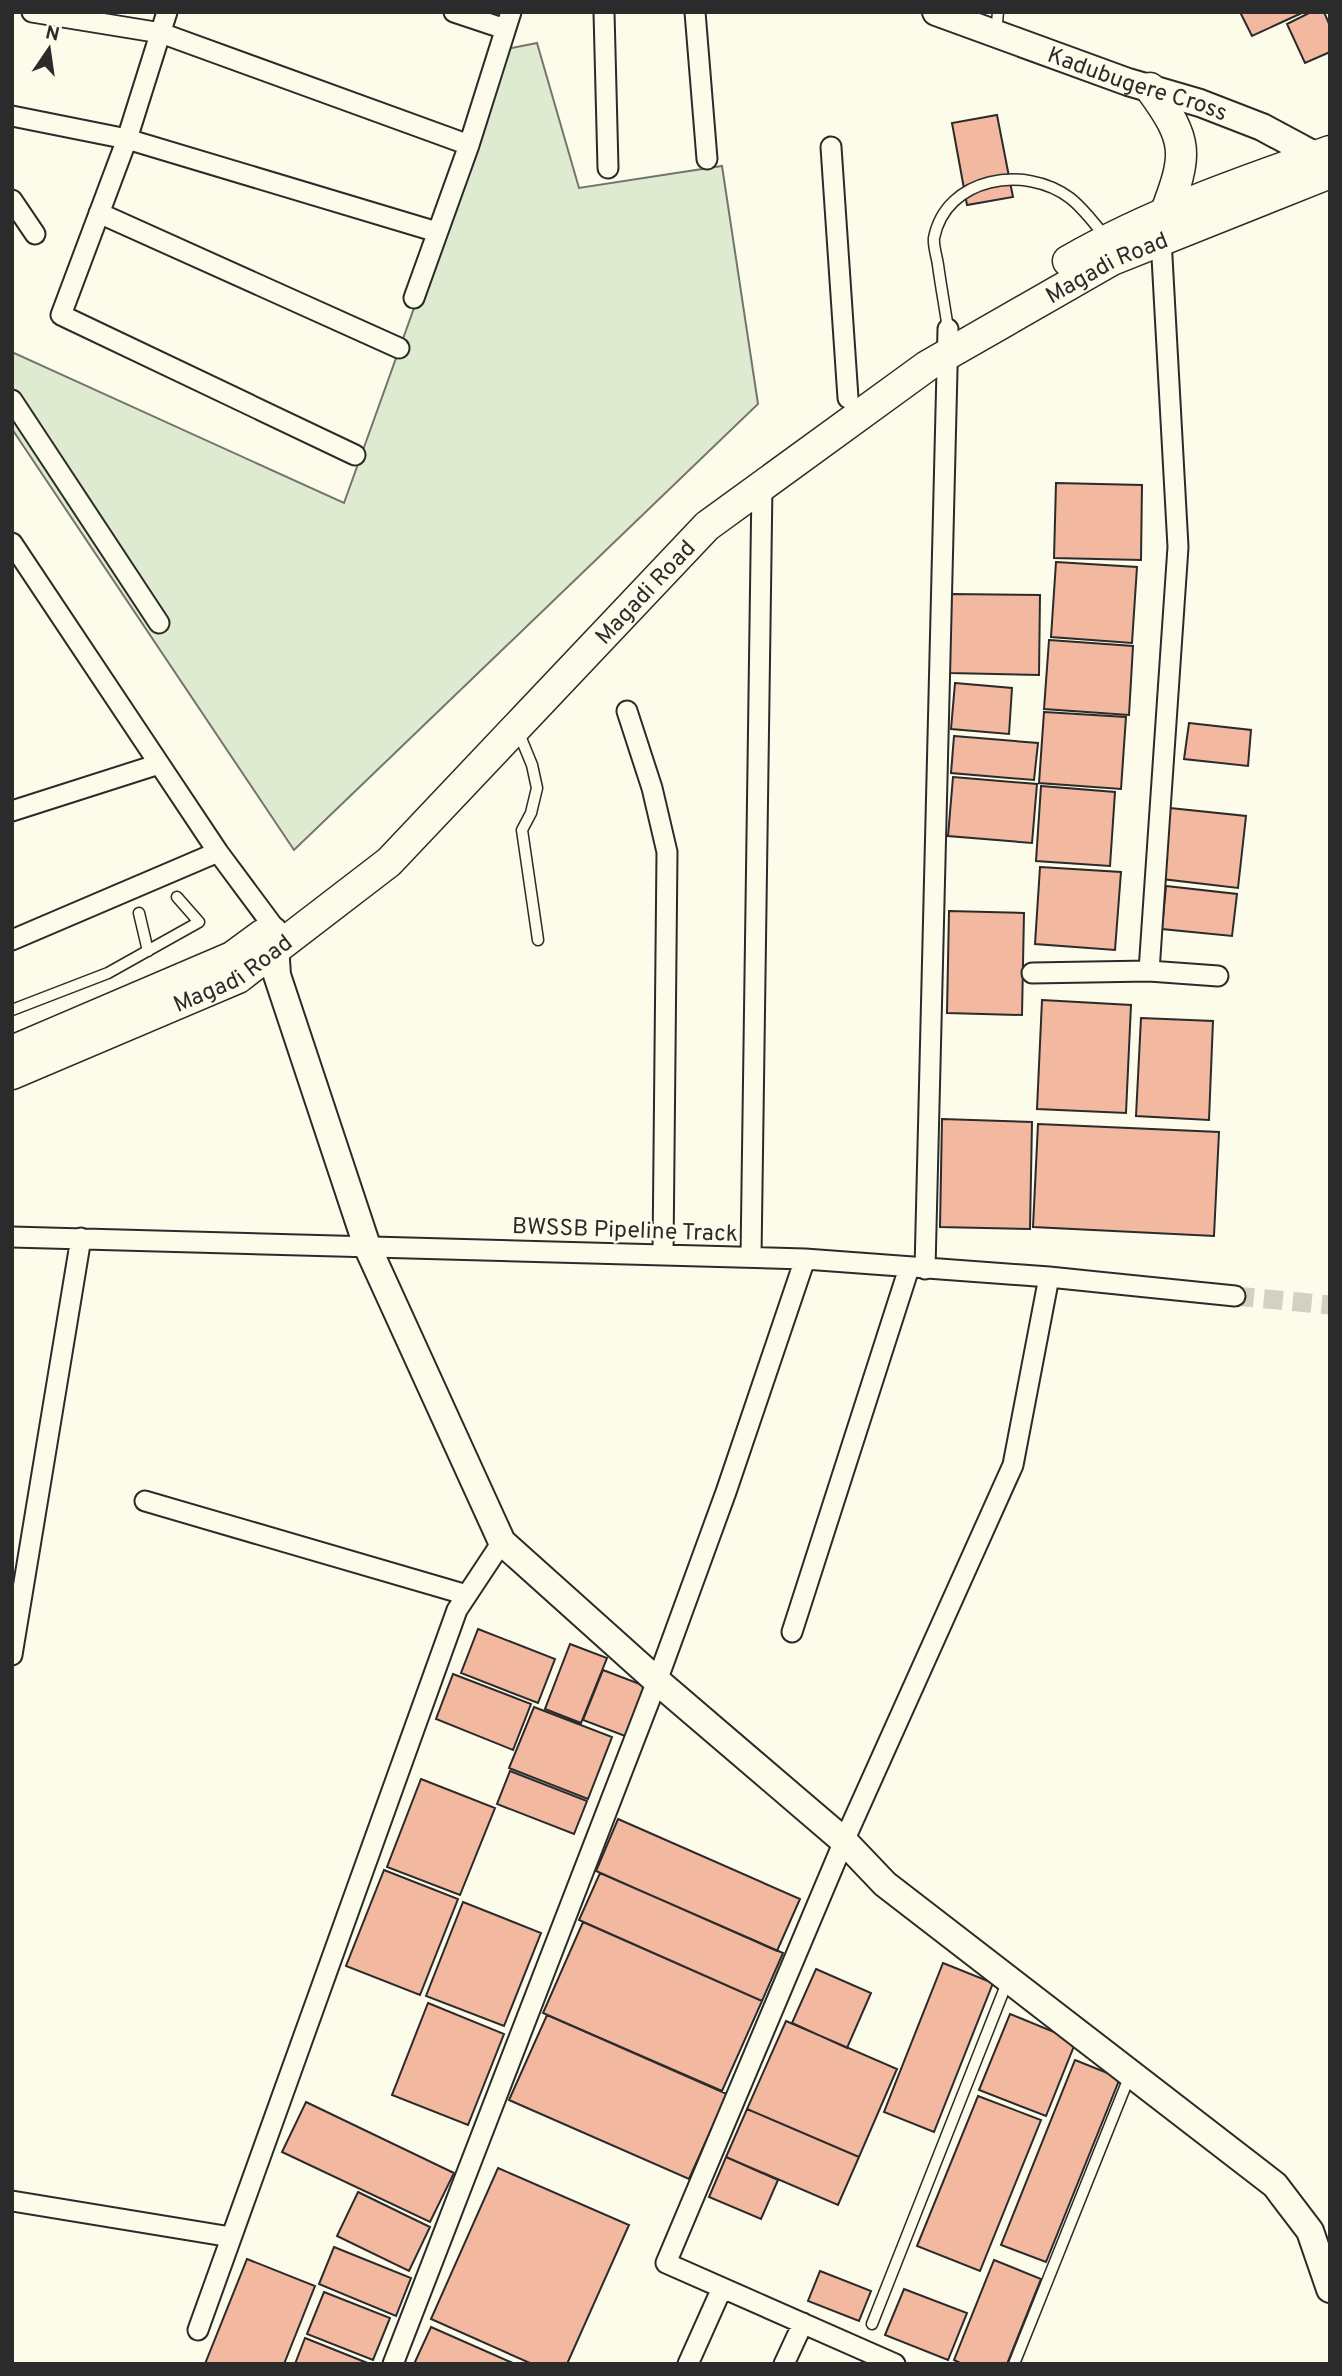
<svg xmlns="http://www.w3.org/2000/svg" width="1342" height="2376" viewBox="0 0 1342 2376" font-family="Overpass,sans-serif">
<rect width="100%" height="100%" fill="#fdfbea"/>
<path fill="#deebd1" stroke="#74746e" stroke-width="2" d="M537,43l42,145 143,-22 36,238 -464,446 -282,-421v-77l332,151 163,-454z"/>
<path fill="#f2b8a0" stroke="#2b2b2b" stroke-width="2" d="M1240,12h64l-52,24z
M1311,12h13l6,14v26l-25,11 -18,-39z
M997,115l16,82 -46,8 -15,-82z
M1056,483l86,2 -1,75 -87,-2z
M1056,562l81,5 -5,76 -81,-6z
M950,594l90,1 -1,80 -90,-2z
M1049,640l84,6 -4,69 -85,-6z
M955,683l57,5 -3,46 -58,-5z
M1044,712l82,5 -5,72 -82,-6z
M1189,723l62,7 -3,36 -64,-7z
M954,736l84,7 -4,37 -83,-7z
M953,777l84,7 -5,59 -84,-7z
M1041,786l74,6 -5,74 -74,-5z
M1170,808l76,8 -8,72 -76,-9z
M1040,867l81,5 -6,78 -80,-6z
M1166,886l71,8 -5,42 -70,-7z
M949,911l75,2 -2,102 -75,-2z
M1042,1000l89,5 -5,108 -89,-4z
M1141,1018l72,3 -4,99 -73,-4z
M942,1119l90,3 -2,107 -90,-2z
M1038,1124l181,8 -5,104 -181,-9z
M478,1629l77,30 -17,44 -77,-30z
M570,1644l37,14 -26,65 -36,-14z
M603,1670l42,16 -20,50 -42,-16z
M453,1674l78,30 -18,46 -77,-31z
M534,1707l78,30 -24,62 -79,-31z
M510,1771l77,30 -13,33 -77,-30z
M421,1779l74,29 -35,87 -73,-28z
M618,1819l182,80 -23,52 -181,-80z
M384,1870l74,29 -38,96 -74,-29z
M600,1873l183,80 -21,48 -183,-81z
M463,1902l78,31 -37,93 -78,-30z
M583,1922l179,79 -40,90 -179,-78z
M943,1963l50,20 -59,149 -50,-20z
M816,1969l55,24 -24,55 -55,-25z
M428,2003l76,31 -36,91 -76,-30z
M1010,2014l66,27 -30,75 -67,-26z
M547,2015l180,79 -38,85 -180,-79z
M786,2021l111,48 -38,88 -112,-48z
M1075,2060l45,18 -74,184 -45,-17z
M978,2096l63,24 -61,151 -63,-25z
M306,2102l148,71 -24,49 -148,-70z
M747,2109l112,48 -21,48 -112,-48z
M726,2157l52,23 -17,39 -52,-22z
M498,2168l131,57 -62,139h-35l-101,-45z
M358,2192l72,35 -21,44 -72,-35z
M334,2247l77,31 -15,38 -77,-32z
M247,2259l68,27 -31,78h-79z
M994,2260l47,19 -34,85h-45l-8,-4z
M820,2271l51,20 -12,30 -51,-20z
M904,2289l63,24 -19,47 -63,-25z
M324,2292l66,26 -17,42 -66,-26z
M431,2327l84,37h-101z
M305,2338l65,26h-75z"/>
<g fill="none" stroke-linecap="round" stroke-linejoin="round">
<path stroke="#d3d1c4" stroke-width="19" stroke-dasharray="19 10" stroke-linecap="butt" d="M1235,1296l95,9"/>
<defs>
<path id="lane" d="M996,33l2,-21
M948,329c-3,-21 -7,-42 -10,-64 -1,-8 -5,-19 -4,-27 12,-61 91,-74 136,-40 14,11 25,26 36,40
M518,731l14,34 5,23 -6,25 -9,17 16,110
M139,913l9,38
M12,1010l96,-37 91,-51 -22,-25
M872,2324l136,-344
M1014,2364l116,-289"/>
<path id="street" d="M32,12l129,21 308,112
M167,12l-40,127 310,93
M454,12l51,17
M604,12l4,156
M695,12l12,147
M12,116l115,23 -66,176 294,140
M831,147l17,251
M12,200l23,34
M99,213l300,135
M414,298l55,-153 42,-133
M12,400l147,223
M12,543l206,309 55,74
M627,711l25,77 15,64 -4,402
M12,811l147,-47
M12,940l206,-88
M1149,971l29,-424 -17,-308
M1032,973l117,-2 69,5
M12,1237l793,22 244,18 186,19
M751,1257l11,-772
M925,1269l23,-940
M145,1501l322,94
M792,1632l117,-364
M12,1655l69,-417
M12,2201l219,36
M198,2330l259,-720 45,-68
M393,2364l264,-683 69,-189 79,-233
M688,2364l34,-76
M784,2364l19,-41
M895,2364l-229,-101 178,-422 169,-376 36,-188"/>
<g id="secondary">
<path id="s1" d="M936,12l192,70 72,21 62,24 54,29 10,11"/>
<path d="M274,931l3,44 90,271 135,296 155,139 187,160 41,43 390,301 35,46 20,58"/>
</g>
<g id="primary">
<path d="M1150,88c39,53 38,66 15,126"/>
<path d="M1068,261c82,-47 173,-79 262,-110"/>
<path d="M12,1051l220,-94 30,-22"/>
<path id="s2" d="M12,1074l226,-96 151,-116 318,-336 220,-160 185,-106 218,-87"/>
</g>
</defs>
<use href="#lane" stroke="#2b2b2b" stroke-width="13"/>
<use href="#street" stroke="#2b2b2b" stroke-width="23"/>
<use href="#secondary" stroke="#2b2b2b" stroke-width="30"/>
<use href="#primary" stroke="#2b2b2b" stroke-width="33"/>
<use href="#lane" stroke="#fdfbea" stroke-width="10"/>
<use href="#street" stroke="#fdfbea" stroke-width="19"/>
<use href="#secondary" stroke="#fdfbea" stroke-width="26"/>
<use href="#primary" stroke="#fdfbea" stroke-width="30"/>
</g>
<g text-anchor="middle" stroke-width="5" stroke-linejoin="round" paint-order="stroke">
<g font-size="23" fill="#2b2b2b" stroke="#fdfbea">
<text dy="8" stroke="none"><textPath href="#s1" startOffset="214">Kadubugere Cross</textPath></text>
<text dy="8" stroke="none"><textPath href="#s2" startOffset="1376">Magadi Road</textPath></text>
<text dy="8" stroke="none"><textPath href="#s2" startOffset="808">Magadi Road</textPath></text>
<text dy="8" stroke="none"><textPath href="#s2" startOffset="243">Magadi Road</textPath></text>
<text transform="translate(625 1229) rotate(2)" y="8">BWSSB Pipeline Track</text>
</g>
</g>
<rect width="1342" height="2376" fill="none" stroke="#2b2b2b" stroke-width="28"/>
<g transform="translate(49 49) rotate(13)" stroke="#fdfbea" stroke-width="5" paint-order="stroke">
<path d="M0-5L12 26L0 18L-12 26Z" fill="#2b2b2b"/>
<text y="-10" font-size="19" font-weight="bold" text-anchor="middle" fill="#2b2b2b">N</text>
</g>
</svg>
